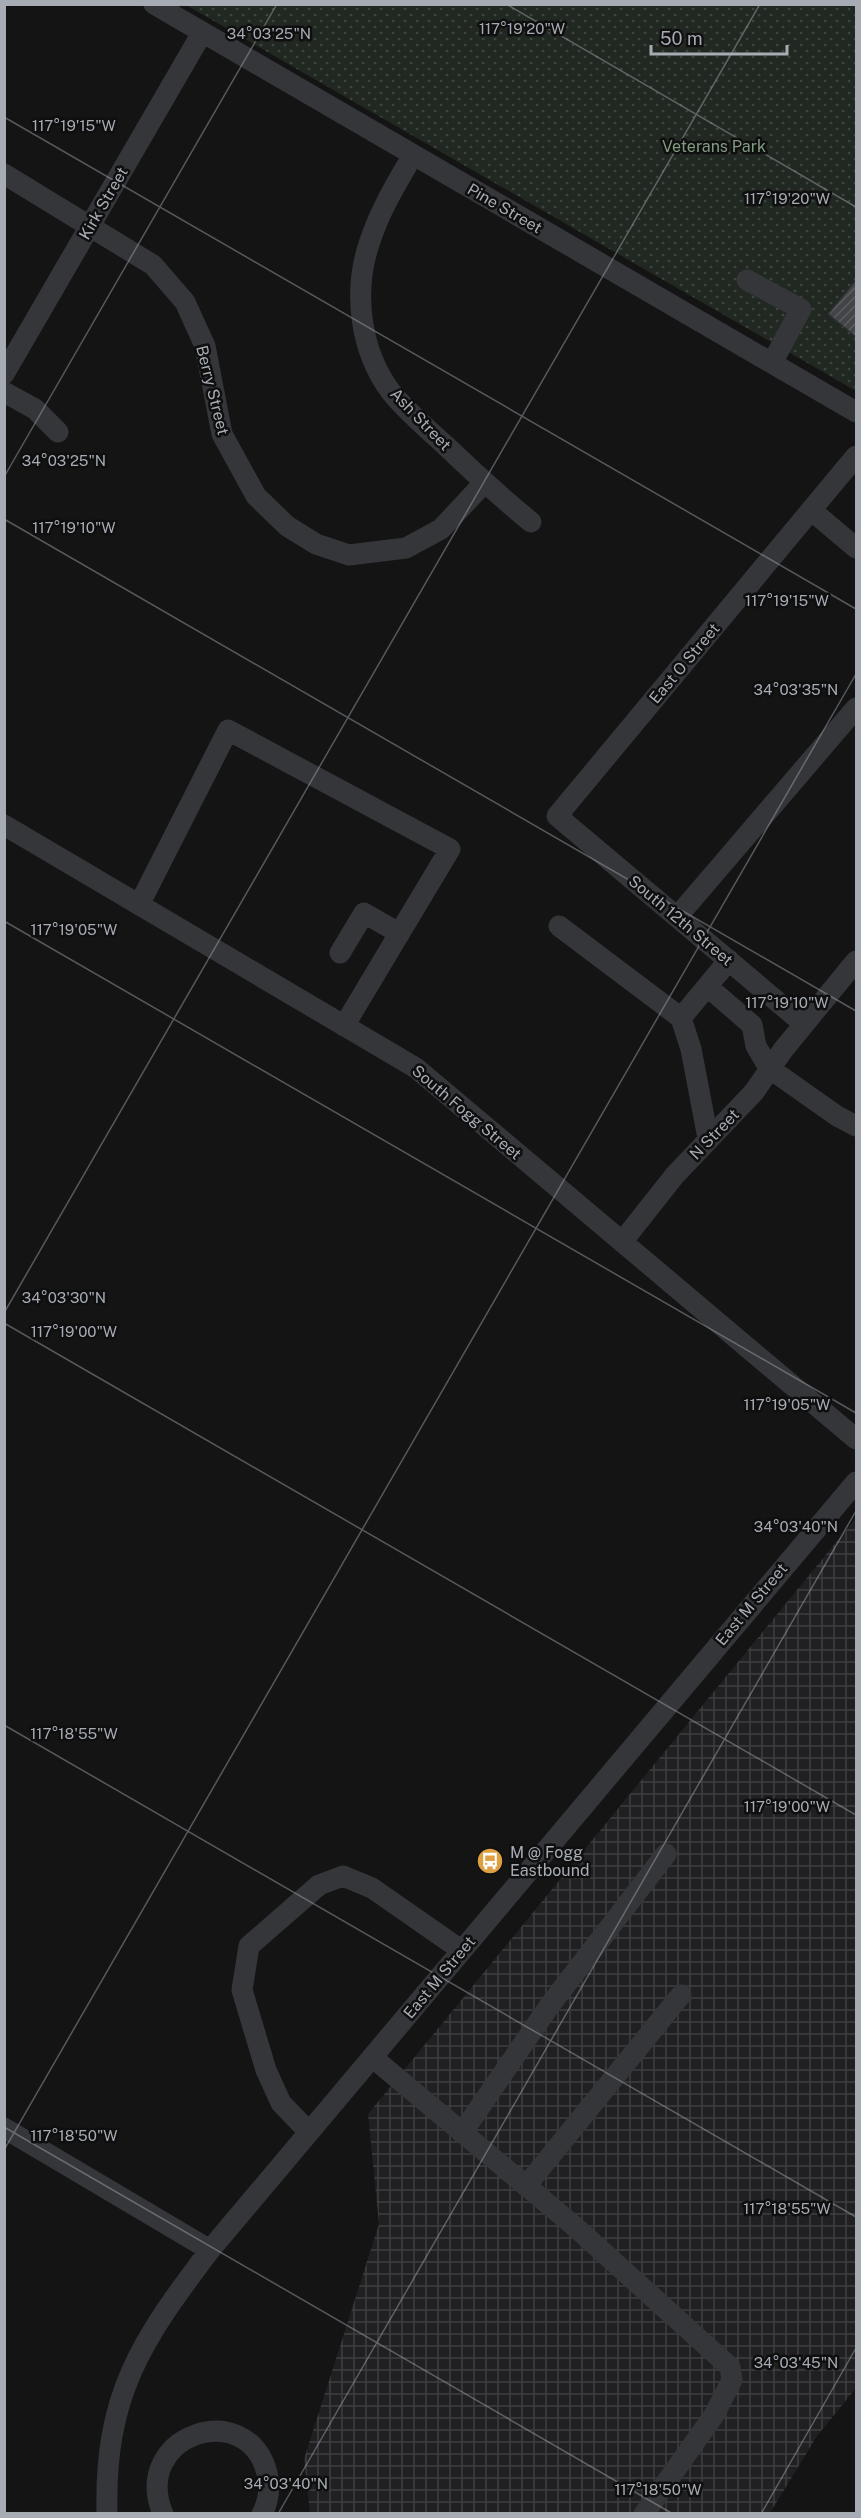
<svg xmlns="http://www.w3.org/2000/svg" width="861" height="2518" viewBox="0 0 861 2518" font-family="'Public Sans',sans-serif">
<defs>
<pattern id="industrial-grid" width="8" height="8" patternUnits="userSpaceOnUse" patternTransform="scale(1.5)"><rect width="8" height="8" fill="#202022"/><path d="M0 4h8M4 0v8" fill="none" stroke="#3e3e40"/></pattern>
<pattern id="park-dots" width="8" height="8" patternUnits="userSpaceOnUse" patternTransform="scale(1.5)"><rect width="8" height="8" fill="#212821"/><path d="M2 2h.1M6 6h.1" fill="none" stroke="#3e443f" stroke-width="1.8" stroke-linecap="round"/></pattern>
<pattern id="building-hatch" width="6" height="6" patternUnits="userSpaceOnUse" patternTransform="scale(1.5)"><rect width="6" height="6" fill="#434448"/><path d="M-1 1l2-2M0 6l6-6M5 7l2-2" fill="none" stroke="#5b5c60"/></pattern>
</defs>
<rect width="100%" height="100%" fill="#141415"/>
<path fill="url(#industrial-grid)" d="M856,1518v870l-39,48 -47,77h-460l-6,-54 75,-235 -11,-110z"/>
<path fill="url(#park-dots)" d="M186,5h670v386z"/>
<path fill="url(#building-hatch)" stroke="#2e2e31" stroke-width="1.5" d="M856,280v57l-28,-23z"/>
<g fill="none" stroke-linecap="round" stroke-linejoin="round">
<path stroke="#35363a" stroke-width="21" d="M154,4l702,408
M413,155c-17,29 -34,57 -44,89 -16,48 -9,107 22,148 16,20 37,37 55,54 28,27 56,52 85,76
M4,174l149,91 32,37 20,44 17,88 34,62 31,30 29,18 33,11 57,-7 35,-19 43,-46
M747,280l54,29 -29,54
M4,374l198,-341
M4,392l31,17 23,23
M811,510l45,38
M4,825l412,243 440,371
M139,905l89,-175 222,119 -106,177
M677,917l179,-209
M559,926l122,92 10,31 17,89
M340,953l24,-40 35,20
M708,987l44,38 4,21 13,22 68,48 19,10
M681,1018l48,-58
M804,1024l-247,-208 299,-360
M622,1242l53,-67 79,-83 29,-42 73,-89
M372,2057l201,168 157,142 2,13 -18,35 -70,99
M4,2128l206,122
M309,2132l-28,-29 -15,-33 -24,-80 7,-44 70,-61 24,-9 29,12 89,62
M462,2133l88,-128 116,-151
M526,2186l155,-191
M107,2514c-3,-119 34,-173 103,-264l646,-768
M163,2514c-33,-79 84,-118 104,-41 3,14 2,28 -5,41"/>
</g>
<path fill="none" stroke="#a7acb4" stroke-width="1.5" stroke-opacity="0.45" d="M506,4l350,203M4,117l852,492M4,477l273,-473M4,519l852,492M4,921l852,492M4,1313l756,-1309M4,1323l852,492M4,1725l852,492M4,2127l669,387M4,2150l852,-1476M278,2514l578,-1003M761,2514l95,-166"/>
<defs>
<symbol id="bus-disc" viewBox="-11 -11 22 22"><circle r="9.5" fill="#dda144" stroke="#0f0f10"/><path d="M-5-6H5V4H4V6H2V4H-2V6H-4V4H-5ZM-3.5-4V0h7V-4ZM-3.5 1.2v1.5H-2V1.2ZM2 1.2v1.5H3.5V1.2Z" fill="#fff"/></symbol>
</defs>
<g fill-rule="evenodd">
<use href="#bus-disc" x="475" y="1846" width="30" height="30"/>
</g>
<g text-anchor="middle" stroke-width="5" stroke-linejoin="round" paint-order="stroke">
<g font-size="16" fill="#809d80" stroke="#0f0f10">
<text x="714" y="152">Veterans Park</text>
</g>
<g font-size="16" fill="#a7acb4" stroke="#0f0f10">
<text transform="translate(103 203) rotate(-60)" y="6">Kirk Street</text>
<text transform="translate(505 208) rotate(30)" y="6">Pine Street</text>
<text transform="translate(213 390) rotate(76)" y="6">Berry Street</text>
<text transform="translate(421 419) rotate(46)" y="6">Ash Street</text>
<text transform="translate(684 663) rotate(-50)" y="6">East O Street</text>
<text transform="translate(681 920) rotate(40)" y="6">South 12th Street</text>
<text transform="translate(467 1112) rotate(40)" y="6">South Fogg Street</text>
<text transform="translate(714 1134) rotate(-46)" y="6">N Street</text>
<text transform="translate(751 1604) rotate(-50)" y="6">East M Street</text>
<text transform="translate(439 1977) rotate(-50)" y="6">East M Street</text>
</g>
<g font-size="16" fill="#a7acb4" stroke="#0f0f10" text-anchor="start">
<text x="510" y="1858">M @ Fogg<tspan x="510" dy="18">Eastbound</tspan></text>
</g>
</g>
<g font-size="15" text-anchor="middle" fill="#a7acb4" stroke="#0f0f10" stroke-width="5" stroke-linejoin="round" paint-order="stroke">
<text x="522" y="34">117°19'20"W</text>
<text x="269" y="39">34°03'25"N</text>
<text x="74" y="131">117°19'15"W</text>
<text x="787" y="204">117°19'20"W</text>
<text x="64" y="466">34°03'25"N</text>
<text x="74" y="533">117°19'10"W</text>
<text x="787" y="606">117°19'15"W</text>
<text x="796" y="695">34°03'35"N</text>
<text x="74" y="935">117°19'05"W</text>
<text x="787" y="1008">117°19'10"W</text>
<text x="64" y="1303">34°03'30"N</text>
<text x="74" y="1337">117°19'00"W</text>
<text x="787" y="1410">117°19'05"W</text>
<text x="796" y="1532">34°03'40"N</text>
<text x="74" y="1739">117°18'55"W</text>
<text x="787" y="1812">117°19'00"W</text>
<text x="74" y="2141">117°18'50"W</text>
<text x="787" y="2214">117°18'55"W</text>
<text x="796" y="2368">34°03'45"N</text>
<text x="286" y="2489">34°03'40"N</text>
<text x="658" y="2495">117°18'50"W</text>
</g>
<rect width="861" height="2518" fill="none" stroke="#a7acb4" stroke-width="12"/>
<path d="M651 45v9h136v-9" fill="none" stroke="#a7acb4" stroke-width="3"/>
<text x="660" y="45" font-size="18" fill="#a7acb4" stroke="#0f0f10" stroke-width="4.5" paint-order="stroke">50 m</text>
</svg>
